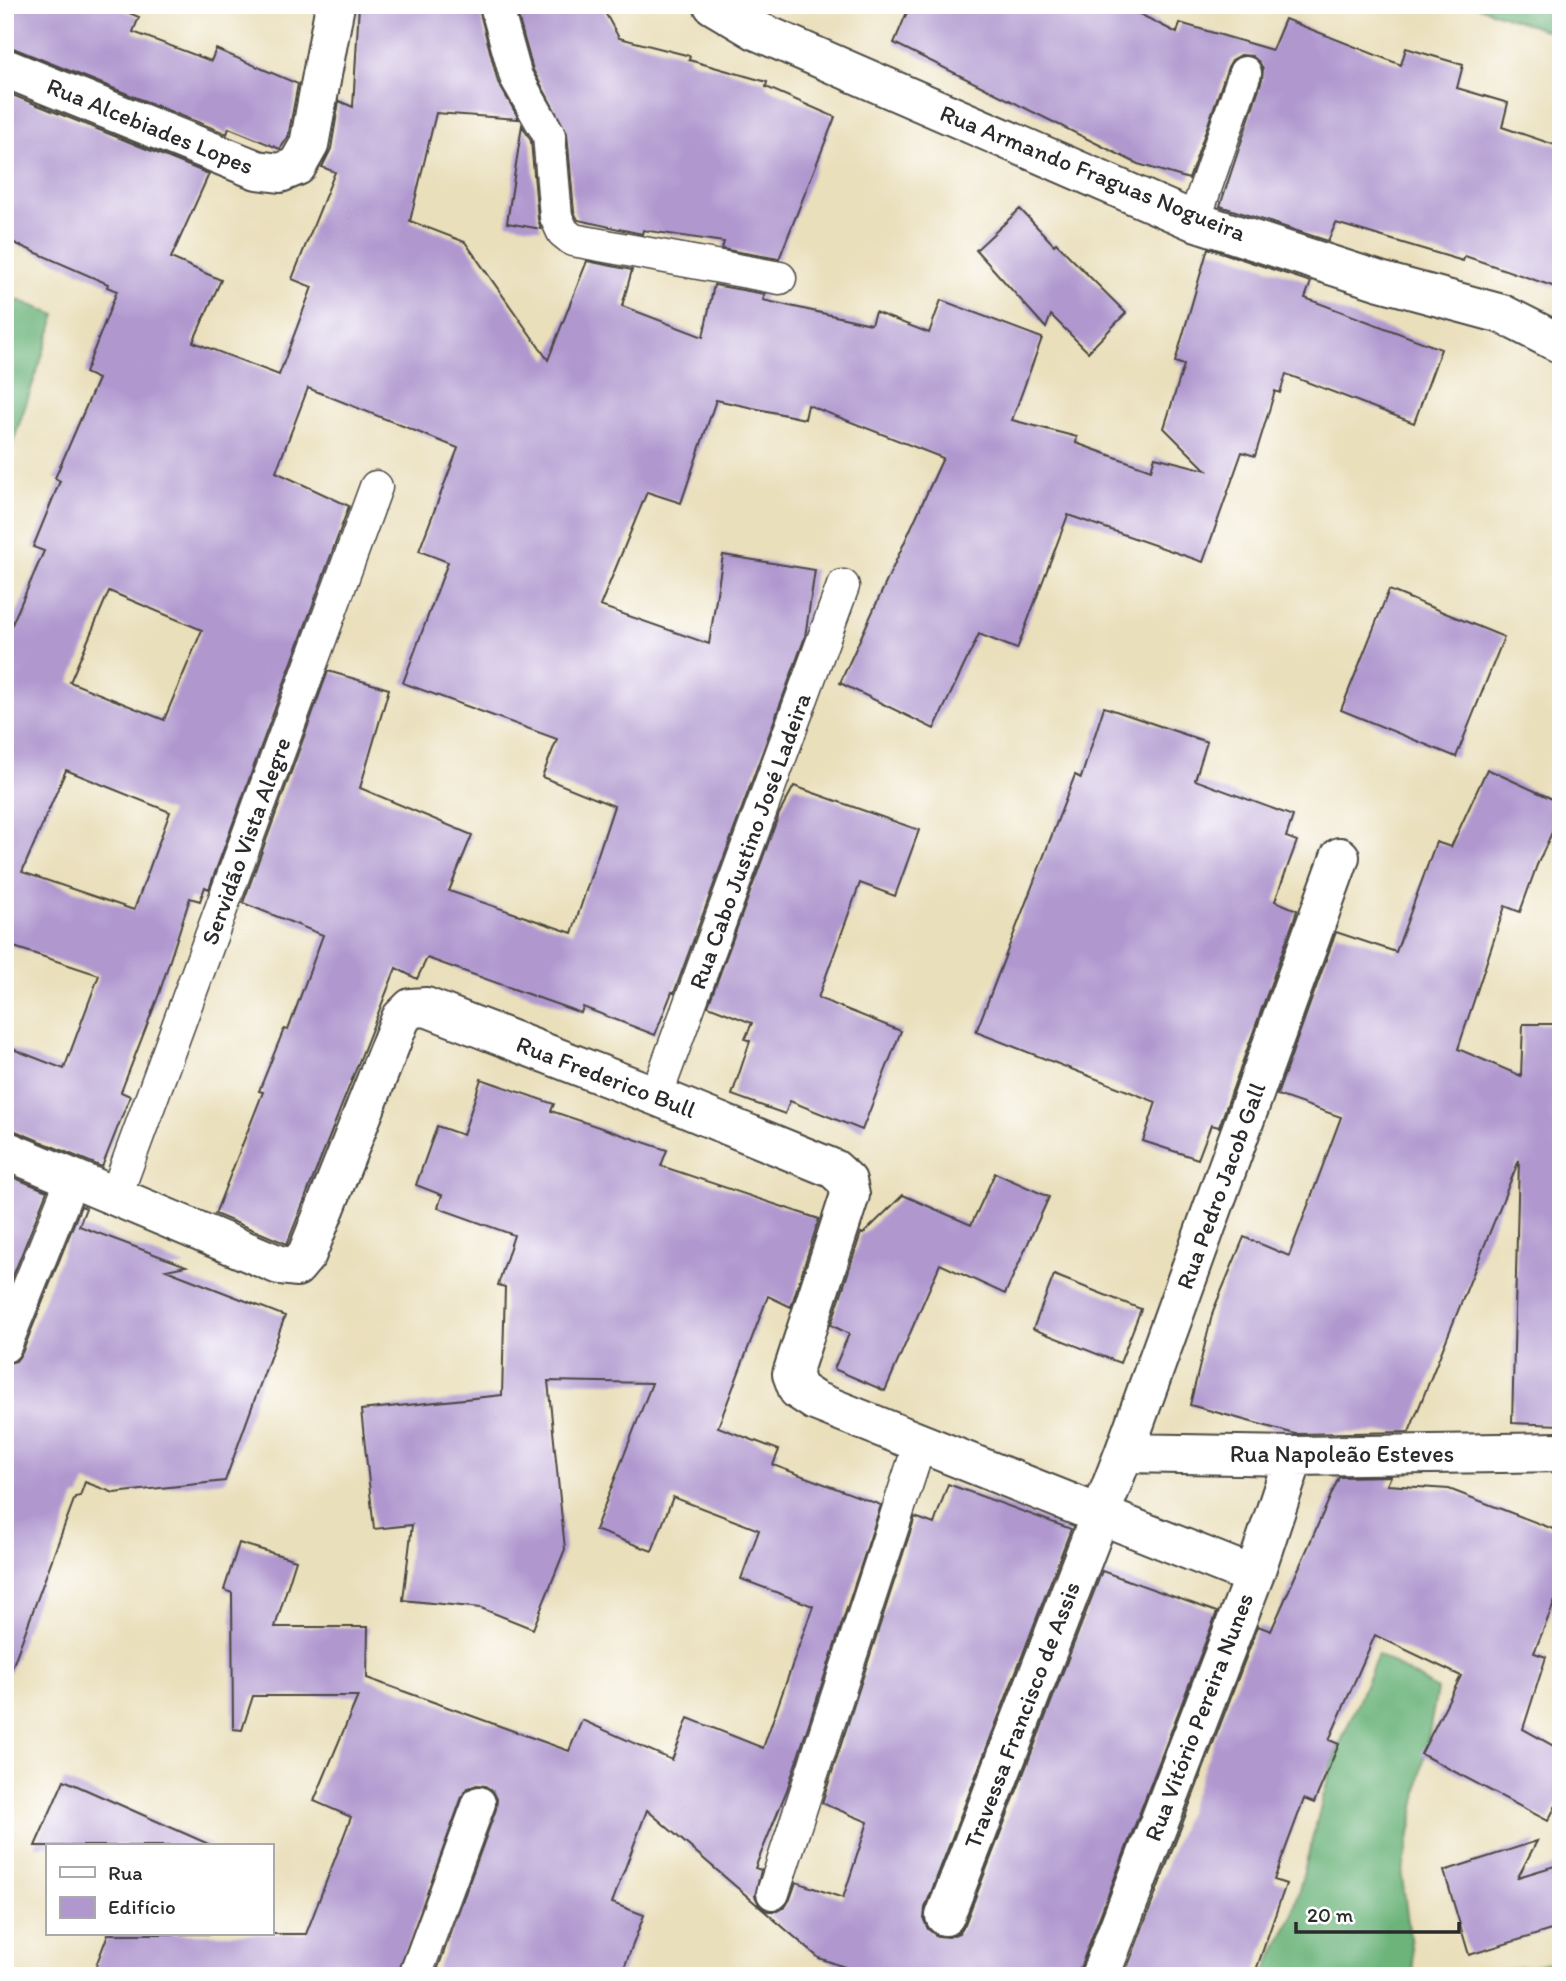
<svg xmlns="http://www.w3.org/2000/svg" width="1566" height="1981" viewBox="0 0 1566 1981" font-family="Itim,sans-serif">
<rect width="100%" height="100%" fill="#fff"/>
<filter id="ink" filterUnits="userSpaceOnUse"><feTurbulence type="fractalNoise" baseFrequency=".0143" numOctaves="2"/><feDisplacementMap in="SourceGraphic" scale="14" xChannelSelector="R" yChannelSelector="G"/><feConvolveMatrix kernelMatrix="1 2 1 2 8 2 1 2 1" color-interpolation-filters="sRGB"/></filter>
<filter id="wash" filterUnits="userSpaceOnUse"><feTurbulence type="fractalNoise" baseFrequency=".00686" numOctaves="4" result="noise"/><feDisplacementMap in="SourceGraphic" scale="28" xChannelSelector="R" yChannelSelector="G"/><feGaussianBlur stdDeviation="1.57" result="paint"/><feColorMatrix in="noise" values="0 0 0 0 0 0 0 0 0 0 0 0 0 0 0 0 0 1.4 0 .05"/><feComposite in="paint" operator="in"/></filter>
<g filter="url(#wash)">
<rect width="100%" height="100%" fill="#eadfbb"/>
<path fill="#6cb47a" stroke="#4c7052" stroke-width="2" d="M1474,5h87v31z
M5,295l51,20 -51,151z
M1378,1654l59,36 -35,187 13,99h-152l29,-59 40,-154z
M1561,1961v15h-97z"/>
<g id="blocks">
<path fill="#b098cf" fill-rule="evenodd" d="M17,5h93l29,12 -6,15 78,29 5,-12 82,35 -10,53 -8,12 -51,-21 -2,6 -214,-86 -8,-1v-13z
M359,5h119l20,77 21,37 -83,-6 -26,108 55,21 83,118 39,-99 45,9 -10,36 81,31 11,-52 51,9 -2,6 108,24 4,-12 54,21 12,-33 101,38 -30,82 65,17 -1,6 75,27 4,-13 51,13 -42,-42 20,-63 -9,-3 33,-114 103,34 -6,16 136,51 -27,74 -128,-49 -6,19 -5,-2 -20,65 -13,-4 -39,110 -135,-47 -51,134 -38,-15 -45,95 -94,-46 103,-225 -135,-53 -3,14 -89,-19 -35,103 -34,-11 -47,114 109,38 14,-89 92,15 -10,67 -131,356 -2,-1 -17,43 -72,-28 -2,6 -154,-55 -10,21 -21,-11 -109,276 -72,-30 48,-122 -4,-1 25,-62 4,1 35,-95 -80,-32 85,-232 61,18 -29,99 112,47 -23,56 123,42 42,-127 -72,-29 15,-38 -154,-56 45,-121 -29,-11 39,-103 -150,-60 -32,84 73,34 -140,383 -4,-2 -5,14 -10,-3 -31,96 -38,98 9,4 -28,71 -89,-37 -8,-1v-83l59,23 35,-94 -94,-31v-304l39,-89 -11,-4 27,-66 -5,-3 43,-99 -13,-6 32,-82 -10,-4 1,-3 -103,-45v-147l204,82 -38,84 50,22 -28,62 86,33 33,-88 -20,-8 43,-107 -13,-5 9,-18 8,-48 14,6zM109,591l93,39 -38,90 -94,-38zM66,770l104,42 -36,98 -112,-38z
M515,5h86l18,33 71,18 -1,4 78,22 -1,5 69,30 -56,142 -57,-10 2,-7 -81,-12 -1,4 -64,-14 -4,-8 -7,-79 -34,-63z
M910,5h212l55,28 3,-10 92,27 13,-31 116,46 5,-17 57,17 -6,23 51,15 -6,24 59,20v142l-96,-33 -2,5 -127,-38 -8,18 -108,-35 42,-127 1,-10 -4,-7 -7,-6 -11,-1 -9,5 -4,7 -39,112 -51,-15 -244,-121z
M522,125l9,16 7,78 3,10 -34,-6z
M1020,209l34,36 2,-2 70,70 -38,39 -37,-37 -5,13 -70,-78z
M1389,590l115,47 -48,120 -115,-47z
M1104,707l103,35 -12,38 98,36 -7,21 11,4 -22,60 22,9 -2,7 -76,210 -8,-2 -13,34 -55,-18 13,-39 -180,-70 99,-257 6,3z
M1487,769l74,34v10l-24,52 -17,47 -15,-6 -47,143 63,27 2,-52h38v401l-49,-2 7,-263 -110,272 -114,2 -105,-29 23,-94 31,-74 45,19 52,-139 -64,-22 59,-163 60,20 40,-110 15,5z
M794,786l125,44 -24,66 -35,-13 -42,115 83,33 -39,99 -72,-29 -5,13 -53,-19 18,-54 -5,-2 7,-16 -44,-17 71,-192z
M481,1079l73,25 -3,7 116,39 -6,16 158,53 -28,88 -23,-11 -50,131 61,23 -6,15 108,40 -94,285 -32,78 6,2 -6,26 5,10 8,5h9l8,-4 5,-8 6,-17 47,16 25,-76 -46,-19 93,-286 19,7 14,-40 123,45 -146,379 -1,12 4,9 9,7 12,1 10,-4 6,-9 137,-353 115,41 -137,356 -1,8h-209l-51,-18 -172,-148 -35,93 32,12 -23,61h-186l61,-167 1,-10 -4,-8 -8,-5 -8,-1 -9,3 -6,9 -65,179h-305l16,-42h198l45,-117 -37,-16 44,-105h-105l-11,34 -9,-1 -1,-136 -8,-3 15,-47 57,17 -21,67h93l-1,51 202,73 13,-31 90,40 16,-42 75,30 50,-142 -72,-27 18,-49 -86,-33 -21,54 -57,-21 57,-147 -104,-2 17,168 -32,80 -52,-21 -78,-8 9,-75 -38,4 -13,-119 141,-15 3,-108 -7,-2 16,-50 -76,-27 4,-13 -26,-10 21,-59 26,9z
M995,1173l54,24 -44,97 -65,-30 -55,127 -51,-22 15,-35 -18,-9 30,-92 2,1 40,-39 68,30z
M5,1174l42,17 -42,105z
M81,1206l5,2 -7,18 107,40 -20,4 119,46 -60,165 -111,12 -29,-11 -5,14 -5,1 -65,176 -5,-1v-308l11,-3 6,-8z
M1054,1275l87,34 -21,54 -87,-34z
M1391,1476l-4,9 62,4 112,43v54l-27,67 12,4 -23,72 38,21v46l-13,25 -127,-67 40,-78 -86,-41 -46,105 10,4 -25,59 -10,-4 -30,81 12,4 -32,92h-130l134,-350 13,5 68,-154z
M64,1780l149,66h-178z
M1537,1841l-19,36 43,-13v63l-92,28 -25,-84z"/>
</g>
</g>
<g filter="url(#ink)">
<use href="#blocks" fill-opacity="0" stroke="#484641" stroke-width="2"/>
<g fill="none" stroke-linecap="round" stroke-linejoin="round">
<defs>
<path id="service" d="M496,5l20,72 33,58 7,82 7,15 10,8 207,38
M1194,221l51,-148
M656,1096l187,-510
M116,1195l260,-708
M5,1346l67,-167
M773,1893l147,-450
M415,1976l64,-173"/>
<path id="minor" d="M713,5l42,25 439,191 186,60 122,33 59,30
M5,68l252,102 23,3 17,-7 12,-21 26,-140
M5,1150l274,115 17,2 11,-13 94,-236 10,-10 15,-1 230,89 178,73 13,12 3,14 -58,179 6,16 17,11 439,175
M1124,1453l170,3 267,-4
M945,1916l179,-463 216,-596
M1100,1976l154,-400 40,-120"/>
</defs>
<use href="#service" stroke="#484641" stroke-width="35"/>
<use href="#minor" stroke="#484641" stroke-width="42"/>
<use href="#service" stroke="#fff" stroke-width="32"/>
<use href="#minor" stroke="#fff" stroke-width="38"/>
</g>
</g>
<g text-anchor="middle" stroke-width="6" stroke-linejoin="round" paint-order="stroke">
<g font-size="24" fill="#2b2b2b" stroke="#fff">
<text transform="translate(150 126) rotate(22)" y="8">Rua Alcebiades Lopes</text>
<text transform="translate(1093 173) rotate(22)" y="8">Rua Armando Fraguas Nogueira</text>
<text transform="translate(246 841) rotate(-70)" y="8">Servidão Vista Alegre</text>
<text transform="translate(750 841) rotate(-70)" y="8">Rua Cabo Justino José Ladeira</text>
<text transform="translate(606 1077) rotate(21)" y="8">Rua Frederico Bull</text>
<text transform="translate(1221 1186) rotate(-70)" y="8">Rua Pedro Jacob Gall</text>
<text x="1342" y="1462">Rua Napoleão Esteves</text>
<text transform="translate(1022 1715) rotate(-69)" y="8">Travessa Francisco de Assis</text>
<text transform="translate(1199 1717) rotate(-69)" y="8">Rua Vitório Pereira Nunes</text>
</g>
</g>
<rect width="1566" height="1981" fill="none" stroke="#fff" stroke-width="28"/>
<rect x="46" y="1844" width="228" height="91" fill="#ffffff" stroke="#aaaaaa" stroke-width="2"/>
<rect x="60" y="1867" width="35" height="10" fill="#ffffff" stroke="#aaaaaa" stroke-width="2"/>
<text x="108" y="1880" font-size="21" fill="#2b2b2b">Rua</text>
<rect x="60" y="1897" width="35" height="21" fill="#b098cf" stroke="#aaaaaa" stroke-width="2"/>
<text x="108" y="1914" font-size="21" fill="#2b2b2b">Edifício</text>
<path d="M1296 1922v10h163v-10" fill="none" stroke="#2b2b2b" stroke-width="3.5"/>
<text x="1307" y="1922" font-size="21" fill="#2b2b2b" stroke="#ffffff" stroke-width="5" paint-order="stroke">20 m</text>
</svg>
